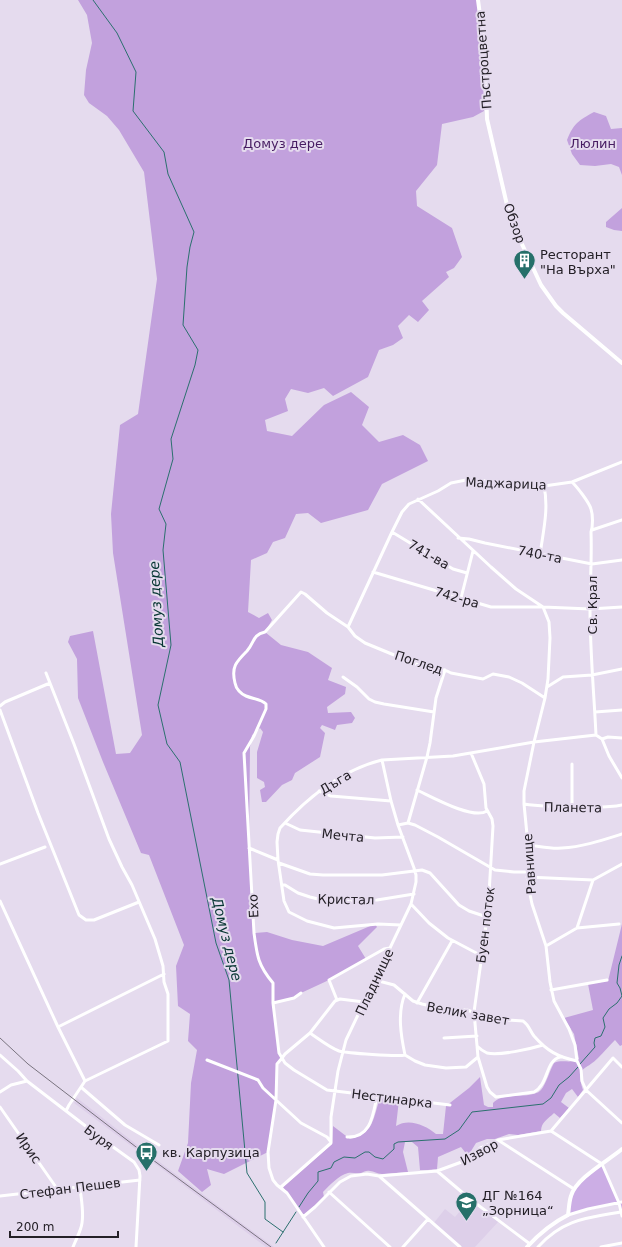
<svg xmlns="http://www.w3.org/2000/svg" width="622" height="1247" viewBox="0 0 622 1247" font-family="'DejaVu Sans',sans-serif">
<rect width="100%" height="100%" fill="#e5dbee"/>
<path fill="#ddcfe9" d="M77,1098l77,60 120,89h-8l-192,-144z
M470,1199l29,22 -24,26h-15l-27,-23 12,-15 10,8z"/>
<path fill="#ccaee5" d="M602,1164l17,38h3v14l-3,-13 -51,12 6,-26z"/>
<path fill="#c2a1dd" d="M78,0h401l3,54 2,57 -11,6 -31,7 -5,41 -21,26 1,15 35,22 10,29 -8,11 -8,4 3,5 -27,24 7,9 -11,12 -9,-7 -11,11 5,12 -10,7 -14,5 -11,27 -35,19 -9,-8 -16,5 -17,-4 -6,10 3,12 -23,9 2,11 25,5 32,-31 27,-13 18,15 -7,18 17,17 24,-7 17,10 8,16 -46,23 -14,26 -47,13 -13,-10 -12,1 -11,24 -12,4 -6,11 -16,7 -3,52 11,6 9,-5 4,7 -7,12 16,13 27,7 24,16 -4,12 18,7 -1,7 -18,13 1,6 23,-1 4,6 -3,5 -15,2 -2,5 -13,-5 -2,3 5,5 -5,24 -25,16 -3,7 -10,5 -16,17h-4l-2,-12 5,-3 -1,-5 -7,-4v-26l6,-20 -3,-4 -8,7 -2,12 -1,101 6,85 12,-1 25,8 31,6 52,-22 2,3 -19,19 8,13 -37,21 -28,13 -7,5 -21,5 6,50 3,5 -4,4 -2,38 -8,52 -44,22 -17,-5 4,16 -9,7 -24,-21 10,-28 3,-60 6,-33 -9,-9 2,-27 -12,-8 -2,-40 8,-21 -35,-90 -8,-2 -38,-91 -25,-64 -1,-39 -9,-17 2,-6 23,-5 23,123 14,-1 12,-18 -29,-182 -2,-39 9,-89 18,-11 19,-135 -13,-107 -25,-42 -12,-14 -18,-13 -5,-8 2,-25 6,-27 -5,-28z
M594,112l12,4 5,13 11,-1v47l-3,-8 -8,-3 -16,2 -15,-1 -8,-11 -5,-14c7,-17 11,-19 27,-28z
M622,208v23l-8,-1 -8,-3v-5z
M622,924v121l-2,1 -5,-6c-6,6 -11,12 -17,18 -14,14 -23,8 -15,32l-5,7 -6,-8 -6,4 -5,9 8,6 -9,10 -6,-5c-6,6 -13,9 -13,18l-23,4 -9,-1 -14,5h-8l-11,4 -8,13 -7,-9 -23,10 -1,12 -9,1h-8l-2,-23 -6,-5h-7l-2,10 5,20 -26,2c-5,0 -8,-3 -12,-3 -4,-1 -6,1 -9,2 -4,1 -9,-1 -13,0 -10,3 -17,11 -25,19l1,5 -20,19 -21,-29 49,-43 1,-18 17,13c24,-5 23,-21 30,-41l19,2 -3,26c13,-8 29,-1 40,8h7l3,-28 23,-18 11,-11 4,28 4,2h5v-4c11,-12 39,-3 48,-13 5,-6 9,-20 13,-27 8,-4 17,1 25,-4l-5,-25 -10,-16 29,-8 -5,-26 20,-3z"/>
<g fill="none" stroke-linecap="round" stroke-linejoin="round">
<path stroke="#2b706e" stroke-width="1" d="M93,0l24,33 19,39 -3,39 31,41 4,22 26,58 -4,15 -3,20 -4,58 15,25 -3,15 -24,74 2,20 -14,50 7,15 -3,26 8,95 -13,60 9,39 13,18 36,181 13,37 18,193 18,29v17l18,13
M580,1064l15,-17 -1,-4 1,-5 6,-2 4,-9 -2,-9 6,-9 8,-6 5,-7 -2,-8 -3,-5 2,-18 3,-9
M299,1207l9,-14 10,-12v-9l13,-4 3,-6 10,-5 11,1 10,-6h4l6,5 8,2 11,-10v-5l4,-2 47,-3 14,-9 13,-18 71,-8 8,-6 8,-13 10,-8 9,-10
M276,1243l20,-31"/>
<path stroke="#fff" stroke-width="3" d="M572,482c5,5 17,20 19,27 2,6 2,17 0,23 1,26 -1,51 -1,77 0,42 4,84 6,126
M418,499l73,68 25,22 27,18
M592,530l30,-10
M392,532l61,37 14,4
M458,538l11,1 16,4 107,21 30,-4
M540,555c3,-23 9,-46 4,-69
M373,572l118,35h52l47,2 32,-2
M461,598l12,-47
M543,607l6,15 1,16 -2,41 -3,19 -11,44 -10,49v13l4,41v40l4,19 14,42 4,36 4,19 15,28 6,16 2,16 4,8 1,12 4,9 36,33
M348,627l44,-95 10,-20 7,-8 29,-13 13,-8 20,-4 55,7h18l28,-4 50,-20
M343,677l14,10 12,12 6,3 9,2 50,8
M547,687l16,-10 29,-2 30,-6
M0,706l5,-4 45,-19
M0,710l38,103 41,102 7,5h8l45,-18
M595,712l27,-2
M602,739l7,17 13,22
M602,739l6,-2 14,1
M471,753l13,31 2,24 6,11 1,7 -5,85 -14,101 4,45 9,30 3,5 6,5 38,-5c15,-8 11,-31 26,-35
M572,764v43
M417,790c15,7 56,30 70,21
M319,791l12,5 60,5
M524,804c19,3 38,3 57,3 14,0 27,1 41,-2
M285,823l15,7 75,8 28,-1
M408,823l19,-66 3,-14 6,-45 9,-28
M398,825l10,-2 7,2 23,12 57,33 19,2h13
M528,845c11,1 22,4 34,3 20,-1 41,-8 60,-14
M249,848l29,12
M279,863l31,11 13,1h59l40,-5 8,3 29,32 10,6 18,6
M0,864l45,-17
M527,877l66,3 29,-16
M282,885h3l13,8 12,4 16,4 51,-1 37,-6
M0,901l58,126 27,54 83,-40v-47l-4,-12 -1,-16 -8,-27 -23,-54 -10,-18 -13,-28 -35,-95 -28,-71
M411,904l18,19 19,15 34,18
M401,925l-23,-1 -44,4 -27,-7 -18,-9 -5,-11 -6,-41 -1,-18 1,-8 2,-6c27,-30 61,-58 102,-68l71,-4 81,-14 53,-6 9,-1 6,4
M577,928l16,-48
M546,946l31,-18 42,-4
M375,980l19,5 19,16 9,3 18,4 27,2 26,9 30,2c6,4 7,10 11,15 13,15 24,21 43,25
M551,990l56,-10
M337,1000l-8,-20 55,-31 6,-1
M364,1002l-24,-3 -5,2 -25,32 -25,21 -3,4 3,5 9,7 33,20 123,15
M273,1003l21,-5 7,-5
M417,1003l35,-62
M58,1027l106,-53
M310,1033c9,6 19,14 29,18 8,2 59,6 66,4l10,6 10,4 21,3 20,-1 12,-10
M444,1038l33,-2
M477,1046c3,3 6,5 10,7 12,3 43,-4 56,-8
M0,1055l18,16 9,10 82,63 25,18 5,8 1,6 -4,71
M405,1055c-4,-19 -8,-42 0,-61
M207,1060l51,20 5,8 38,35 26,14 4,5
M82,1088l43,37 34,20
M0,1092l11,-7 16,-4
M0,1107l58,83
M66,1111l3,-6 16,-24
M551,1131l51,33 17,39 3,13
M347,1137c24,1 26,-22 30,-41
M498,1140l76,49
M437,1171l33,28 60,45
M379,1176l81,71
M281,1187l50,-44v-26l7,-46 8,-31 65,-136 5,-22v-7l-2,-7 -16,-43 -7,-24 -9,-41
M329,1192l61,55
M0,1196l140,-16
M568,1215l20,-6 34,-7
M303,1217l12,-10 25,-25 11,-6 16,-2 12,2 58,-5 30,-11 13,-12 18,-8 53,-9 62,-73 9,9
M73,1247c3,-8 8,-16 9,-24 2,-12 -1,-24 -2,-36
M324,1247l-37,-54 -10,-8 -4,-5 -4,-12 -1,-16 8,-52 1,-36 5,-6 -3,-5 -6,-50v-20c-15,-18 -16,-27 -19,-50l-10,-180 10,-17 12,-27v-5c-5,-5 -13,-5 -20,-8 -5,-2 -10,-7 -11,-13 -4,-16 1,-21 12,-32 8,-9 5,-16 18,-19l36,-40 4,2 22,19 21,14 7,9 10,7 51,21 29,6 6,3 32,6 10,-5 16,3 13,6 23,15
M403,1247l25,-28
M538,1247c25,-28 49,-29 83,-35
M601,1247l21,-4"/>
<path stroke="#fff" stroke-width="4" d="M478,0l7,53 2,66 20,86 7,22 27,58 15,21 7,7 59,50
M527,1247c12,-13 25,-24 41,-32 1,-6 1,-13 3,-19 5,-18 37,-35 51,-47"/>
<path stroke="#79737f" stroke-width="1" d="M0,1038l28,26 125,96 118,87"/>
</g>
<defs>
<symbol id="building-pin" viewBox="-11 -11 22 30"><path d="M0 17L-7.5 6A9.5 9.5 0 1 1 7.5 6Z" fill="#26706a" stroke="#e5dbee"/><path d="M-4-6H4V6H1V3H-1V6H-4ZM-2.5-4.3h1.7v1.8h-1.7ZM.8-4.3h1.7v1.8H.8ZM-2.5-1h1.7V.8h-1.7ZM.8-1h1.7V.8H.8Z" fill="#fff"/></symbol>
<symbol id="bus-pin" viewBox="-11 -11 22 30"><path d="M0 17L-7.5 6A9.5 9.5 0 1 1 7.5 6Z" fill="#26706a" stroke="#e5dbee"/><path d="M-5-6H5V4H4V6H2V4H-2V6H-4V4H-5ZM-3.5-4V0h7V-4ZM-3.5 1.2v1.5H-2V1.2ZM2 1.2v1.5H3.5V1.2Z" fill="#fff"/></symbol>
<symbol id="school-pin" viewBox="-11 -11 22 30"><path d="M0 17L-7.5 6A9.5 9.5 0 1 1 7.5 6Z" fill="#26706a" stroke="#e5dbee"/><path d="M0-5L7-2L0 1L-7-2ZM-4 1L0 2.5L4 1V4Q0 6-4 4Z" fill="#fff"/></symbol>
</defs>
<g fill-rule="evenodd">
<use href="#building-pin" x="512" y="248" width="25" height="34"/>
<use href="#bus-pin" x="134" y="1140" width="25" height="34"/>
<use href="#school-pin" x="454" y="1190" width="25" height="34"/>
</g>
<g text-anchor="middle" stroke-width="4" stroke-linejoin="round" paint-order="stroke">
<g font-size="13" fill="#242027" stroke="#e5dbee">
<text transform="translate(483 60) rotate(-94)" y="5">Пъстроцветна</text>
<text transform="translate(515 223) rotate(70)" y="5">Обзор</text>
<text transform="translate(506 483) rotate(2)" y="5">Маджарица</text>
<text transform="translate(429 554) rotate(30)" y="5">741-ва</text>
<text transform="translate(540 554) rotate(11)" y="5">740-та</text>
<text transform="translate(457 597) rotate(16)" y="5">742-ра</text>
<text transform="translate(592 605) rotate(-90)" y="5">Св. Крал</text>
<text transform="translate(419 662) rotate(18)" y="5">Поглед</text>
<text transform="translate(335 782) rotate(-31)" y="5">Дъга</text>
<text transform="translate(573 807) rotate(1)" y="5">Планета</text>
<text transform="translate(343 835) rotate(6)" y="5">Мечта</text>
<text transform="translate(529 864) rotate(-94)" y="5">Равнище</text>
<text transform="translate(346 899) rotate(1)" y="5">Кристал</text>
<text transform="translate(253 906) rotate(-93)" y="5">Ехо</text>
<text transform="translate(485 925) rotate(-83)" y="5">Буен поток</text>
<text transform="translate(374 982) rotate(-65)" y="5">Пладнище</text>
<text transform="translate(468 1013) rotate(10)" y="5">Велик завет</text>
<text transform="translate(392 1098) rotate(7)" y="5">Нестинарка</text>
<text transform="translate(99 1137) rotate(37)" y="5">Буря</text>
<text transform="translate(29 1148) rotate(55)" y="5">Ирис</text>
<text transform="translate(479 1152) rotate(-28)" y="5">Извор</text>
<text transform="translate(70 1188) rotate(-7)" y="5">Стефан Пешев</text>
</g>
<g font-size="13" fill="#471c62" stroke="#e5dbee">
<text x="283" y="148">Домуз дере</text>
<text x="593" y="148">Люлин</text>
</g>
<g font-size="13" fill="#242027" stroke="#e5dbee" text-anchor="start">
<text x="540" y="259">Ресторант<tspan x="540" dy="15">"На Върха"</tspan></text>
<text x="162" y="1157">кв. Карпузица</text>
<text x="482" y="1200">ДГ №164<tspan x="482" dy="15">„Зорница“</tspan></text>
</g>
<g font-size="14" font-style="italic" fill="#073633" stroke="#e5dbee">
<text transform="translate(156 604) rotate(-93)" y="5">Домуз дере</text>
<text transform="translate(227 939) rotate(76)" y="5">Домуз дере</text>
</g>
</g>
<path d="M10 1231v6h108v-6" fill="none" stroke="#242027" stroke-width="2"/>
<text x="16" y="1231" font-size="12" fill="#242027" stroke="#e5dbee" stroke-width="3" paint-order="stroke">200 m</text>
</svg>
